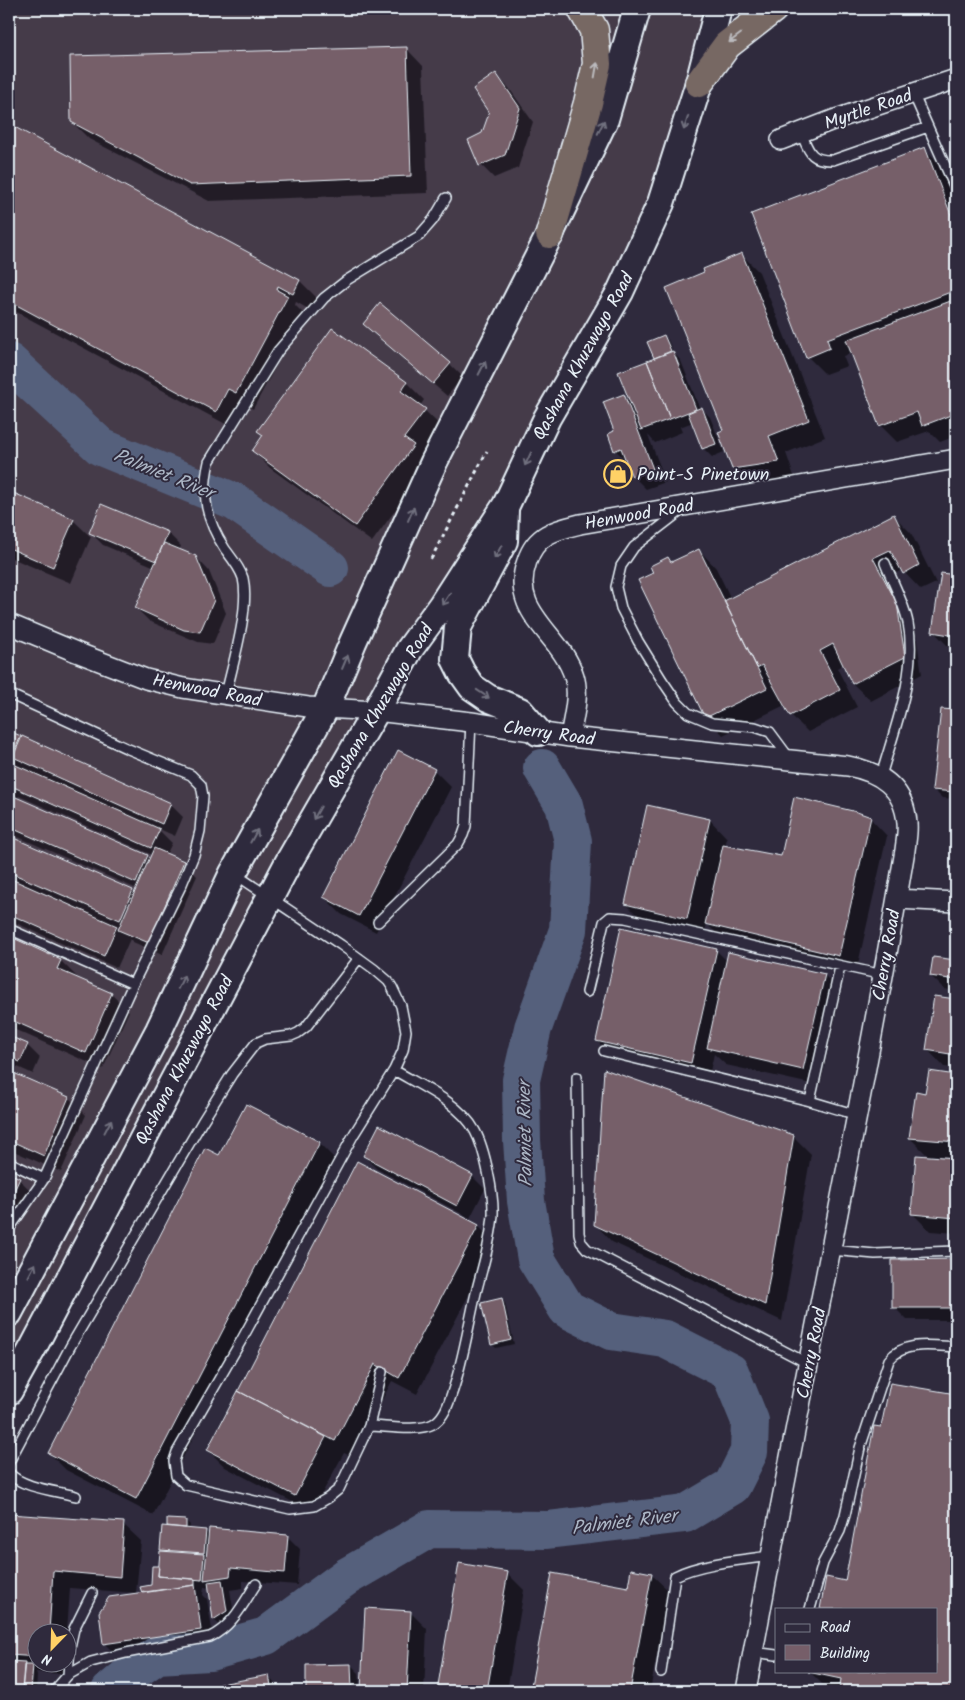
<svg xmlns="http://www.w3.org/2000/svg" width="965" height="1700" viewBox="0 0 965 1700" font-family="Kalam,sans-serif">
<rect width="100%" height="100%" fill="#2f2a3d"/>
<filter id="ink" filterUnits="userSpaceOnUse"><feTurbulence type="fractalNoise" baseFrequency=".02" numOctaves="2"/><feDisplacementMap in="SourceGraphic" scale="10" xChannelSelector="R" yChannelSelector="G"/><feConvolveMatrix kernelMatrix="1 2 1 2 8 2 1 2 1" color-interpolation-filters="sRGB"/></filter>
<g filter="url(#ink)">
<path fill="#443a4a" d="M9,9h707l-57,193 -218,403 -432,783z"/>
<path fill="#0007" fill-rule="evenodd" d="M406,48l17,18 5,127 -219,8 -120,-62 -17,-17z
M496,75l13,13 24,34 -15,46 -24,10 -13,-13 2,-31 7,-22z
M9,126l291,155 17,17 -7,12 -14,-8 -1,3 9,9 -51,95 -8,-4 -12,23 -224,-120z
M925,149l17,17 14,37v233l-16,6 -11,-11 -32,11 -17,-17 -28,-72 -9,3 4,10 -22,8 -17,-17z
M742,255l17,17 66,165 -39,16 9,26 -45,6 -17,-17 -8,-37 -19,-158z
M364,323l86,41 13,13 -16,19 -70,-60z
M332,330l75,53 17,17 -4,6 22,21 -20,28 8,8 -58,79 -102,-74 -17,-17z
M664,336l4,4 5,12 8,9 19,48h2l8,8 14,35 -12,5 -9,-9 -10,-26 -13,5 2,5 -27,11 -7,-8 18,47 -20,7 -13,-13 -5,-14 -13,-12 1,-18 8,-36 7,7 25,-44 -1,-2z
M9,492l64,28 18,17 -20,46 -62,-26z
M102,505l66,28 13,13 -2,5 17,6 13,14 17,42 -13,31 -15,-2 -49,-21 -13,-13 19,-41 -52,-22 -13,-13z
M894,516l17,17 25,50 -15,7 -19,-20 -12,6 24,45 8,53 -51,27 -18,-17 -9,-20 -7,4 20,39 -49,25 -17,-17 -6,-10 -62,30 -17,-18 -51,-144 13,-14 5,4 26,-13 17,18 15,31z
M942,574l14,2v74l-5,-1 -17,-17z
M943,710l13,2v87l-14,-1 -9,-9z
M9,732l161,72 13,13 -8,19 -18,-8 15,15 -6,12 18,8 13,13 -35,79 -29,-13 -3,-3 -13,29 -108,-48v-83l123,54 3,3 2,-5 -128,-56zM19,796l133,59 -2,4 -3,-3 -130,-57zM113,924l8,3 -2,3z
M434,770l17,17 -75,145 -35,-18 -17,-17z
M870,818l17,18 -31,137 -133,-33 -16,-16 -3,11 -61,-14 -17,-17 84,-84 17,18 -2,8 57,12z
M9,938l52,23 17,17 -1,1 34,15 18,17 -26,58 -94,-42z
M716,950l12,12 96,13 17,17 -21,94 -94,-21 -12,-11 -6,26 -94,-22 -17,-17z
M934,958l22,3v30l-12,-2 -13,-13z
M935,998l21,2v68l-12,-1 -17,-18z
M9,1037l18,8 13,13 -7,16 -24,-11z
M605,1071l189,66 17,17 -29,167 -170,-79 -17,-18z
M9,1072l60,26 17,17 -25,57 -52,-23z
M930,1073l26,3v81l-29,-2 -17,-17 16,-44z
M246,1105l74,39 17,17 -184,354 -87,-45 -17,-17 171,-297z
M364,1156l108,20 13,13 -15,29 -93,-49z
M917,1157l39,3v73l-26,-2 -17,-17z
M358,1163l120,63 18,17 -79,151 -25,-13 -40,76 -8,-4 -32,59 -87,-45 -17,-17z
M9,1174l10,5 13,13 -23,52z
M893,1261h63v59h-49l-13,-13z
M501,1299l4,4 9,41 -18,4 -4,-4z
M891,1384l65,11v296h-118l-11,-2 -17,-17 126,-1v-62l-90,-27 36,-153z
M9,1515l114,9 18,17 -5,52 -66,-5 -3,44h-29v30h26v12l-28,-2 1,4 -1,15h-27z
M169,1520l17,1 4,4 -1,4 16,2 4,4 78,1 13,13 -3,36 -54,-4v7l-13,2 5,30 -12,8 -9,-8 -4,-32 -6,-1 -1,8 4,4 7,43 -97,14 -13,-13 39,-49 9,-7 13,-34 -3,-4z
M460,1565l47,8 17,17 -17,101h-69z
M651,1574l18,17 -19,100h-118l21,-116 76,14z
M366,1610l44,2 17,17 -3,62h-62z
M351,1665l8,8 1,18h-52l-1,-25z
M268,1676l13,15h-95z"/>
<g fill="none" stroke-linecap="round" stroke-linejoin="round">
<path stroke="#54607c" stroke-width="38" d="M9,362l92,85 134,55 95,66
M110,1691l20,-17 27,-19 53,-3 56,-16 80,-59 83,-48 118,1 138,-16 47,-28 17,-34 1,-31 -20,-49 -65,-33 -54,-8 -44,-22 -31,-50 -10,-58 -4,-61 -1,-60 12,-52 35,-98 5,-89 -9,-36 -22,-37"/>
</g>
<path fill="#765e69" stroke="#e8f1f8" d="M407,47l4,129 -221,9 -119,-63 -1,-66z
M496,73l24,35 -15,47 -26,11 -11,-26 14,-7 7,-20 -16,-24z
M9,124l291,156 -7,14 -15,-8 -1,4 11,6 -52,97 -8,-4 -12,23 -207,-111z
M925,147l31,81v62l-129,49 3,9 -24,10 -55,-144z
M742,253l67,167 -40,16 10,26 -47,7 -14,-37 5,-2 -57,-142 38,-16 -1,-3z
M956,299v114l-34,13 -5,-14 -38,14 -33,-86z
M380,303l71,60 -18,21 -70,-60z
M332,328l75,54 -6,9 25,18 -22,29 10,7 -59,81 -103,-75 11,-16 -6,-4z
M664,335l7,16 -17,7 -7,-16z
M673,351l23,58 -26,10 -23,-58z
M647,361l23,58 -29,11 -23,-58z
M624,394l29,75 -21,8 -11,-29 -7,3 -6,-17 6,-3 -11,-29z
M702,407l14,37 -14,5 -14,-36z
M9,491l65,28 -21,48 -44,-19z
M101,504l67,28 -12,29 -67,-28z
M894,514l25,51 -16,9 -13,-24 -17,8 24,45 8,54 -53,27 -19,-40 -13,7 20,39 -50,26 -28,-51 -5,3 -33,-67z
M164,543l32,13 18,44 -14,32 -16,-2 -49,-22z
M699,549l68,139 -62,30 -67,-138 15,-7 -3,-7 18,-9 3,5z
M941,573l15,2v61l-24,-4z
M941,709l15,1v62l-2,20 -22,-2z
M9,731l12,5 -12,27z
M22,736l149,67 -9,21 -149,-67z
M398,750l37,19 -76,147 -36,-19z
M11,763l149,66 -9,19 -142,-63v-17z
M9,794l139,61 -12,28 -127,-56z
M794,797l63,15 14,5 -32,139 -134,-32 18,-79 58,11z
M647,805l63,14 -23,100 -62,-15z
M9,836l124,54 -13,30 -111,-48z
M154,848l30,13 -35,82 -31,-13z
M9,878l108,48 -13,30 -95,-42z
M621,927l96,22 -26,114 -95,-22z
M9,936l52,24 -4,9 55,24 -26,60 -77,-34z
M728,952l97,22 -22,96 -96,-22z
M933,957l23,3v20l-26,-4z
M934,996l22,3v56l-30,-5z
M9,1036l19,8 -8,18 -11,-5z
M604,1069l190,66 -29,170 -171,-80z
M9,1071l60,26 -25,59 -35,-16z
M929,1071l27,4v67l-47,-4 7,-47 9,2z
M246,1104l74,38 -184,357 -88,-46 157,-305 14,7z
M379,1125l94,50 -16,31 -94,-50z
M916,1155l40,3v60l-45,-4z
M357,1161l122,64 -80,153 -24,-14 -40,77 -97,-50z
M9,1173l11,5 -11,24z
M956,1259v49h-64v-48z
M502,1298l9,42 -20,5 -10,-42z
M890,1383l66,11v297h-117l2,-12 -33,-7 128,-1v-62h-116l6,-32 19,4 29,-155 7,1z
M238,1391l88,46 -31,59 -88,-46z
M9,1514l115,8 -4,55 -67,-6 -4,61h-11v25l-29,-2z
M167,1519l19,1v8l-19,-2z
M162,1526l44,4 -2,23 -44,-3z
M209,1528l79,7 -3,38 -54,-5 -1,8 -26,4z
M160,1551l44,3 -2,26 -44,-4z
M459,1563l49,9 -21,119h-50z
M152,1566h7l-1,10 37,3v6l-53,8 -2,-6 11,-2z
M631,1569l21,4 -22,118h-100l22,-118 76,14z
M222,1580l5,31 -14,9 -5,-38z
M195,1585l6,45 -98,14 -4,-32 10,-15z
M365,1608l46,3 -4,80h-46z
M9,1661l16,1 -3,29h-13z
M351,1664l1,27h-46v-26z
M24,1665h9l-2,26h-9z
M269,1675l3,16h-89z"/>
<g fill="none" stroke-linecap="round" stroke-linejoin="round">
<defs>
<path id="lane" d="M913,93l43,97
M801,133c8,18 9,28 32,27l95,-33
M682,510l-48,37 -13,19 -5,21 5,21 17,33 24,39 15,22 11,11 24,10 43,4 15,5 20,27
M9,694l117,54 65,27 10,10 2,11 -3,35 -6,24 -12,29 -49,100 -89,195 -35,50
M226,694c7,-31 24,-86 17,-116 -3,-10 -12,-21 -18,-29 -19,-29 -24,-53 -16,-87l69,-111 46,-53 23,-18 72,-44 14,-16 13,-22
M881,776c13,-46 37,-105 27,-153 -3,-18 -16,-42 -23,-60
M235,874l106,71 33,24 14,12 4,6 9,19 5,25 -3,19 -9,20 -40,64 -113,207 -64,111 -3,9 2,15 10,9 104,24 24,-3 14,-8 11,-9 30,-63 13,-54
M378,922l80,-78 5,-9 3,-9 5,-104
M9,929l124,55
M587,992l17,-70 6,-5 15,1 258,57
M604,1051l206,50 47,14
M577,1077l2,156 2,9 6,7 222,115
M810,1101l30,-134
M9,1162l35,17
M831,1250l44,4 81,-3
M369,1426c16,0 49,6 64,-2 9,-5 15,-18 18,-28 12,-33 17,-69 25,-103 6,-25 15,-51 17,-78 1,-20 -8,-66 -18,-84 -15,-28 -54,-45 -81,-61
M9,1462l61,-115 132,-225 30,-48 24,-31 9,-4 26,-3 7,-3 8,-6 53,-69
M9,1473c13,15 48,18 67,23
M810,1609l13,-46 17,-32 5,-16 15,-67 29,-88c15,-20 45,-14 67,-13
M753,1652l23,3
M661,1672l14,-96c26,-13 67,-16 96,-20
M68,1675l2,-28 4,-18 18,-36
M54,1691l14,-16 23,-13 35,-9 84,-16c22,-10 33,-33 46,-53"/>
<path id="street" d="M781,140l52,-20 123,-41
M9,624l67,28 70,27 37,9 125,19 68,4 95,11 99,15 278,29c32,6 56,21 59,57 1,9 -1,18 -2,27 -47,281 -109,560 -159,841
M570,737c3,-19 10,-42 4,-61 -13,-43 -66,-63 -47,-115 9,-27 28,-31 53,-37l376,-65
M897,899l59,3"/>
<path id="secondary" d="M505,510l-1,31 -46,86 -3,32 7,14 10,14 16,11 32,13 18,21
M9,1313l150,-283 74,-157 93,-166 27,-65 81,-180 116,-228 55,-115 32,-110
M9,1391l25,-45 254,-483 88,-152 33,-61 32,-44 65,-101 41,-87 73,-126 41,-89 38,-120 19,-74"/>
<path id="highway" d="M699,83l28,-38 46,-36
M550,234l38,-131 9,-39 -3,-34 -12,-21"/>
</defs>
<use href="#lane" stroke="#e8f1f8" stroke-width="12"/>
<use href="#street" stroke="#e8f1f8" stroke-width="22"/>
<use href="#secondary" stroke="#e8f1f8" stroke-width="30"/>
<use href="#highway" stroke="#e8f1f8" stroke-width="31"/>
<path stroke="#e8f1f8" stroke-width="3" stroke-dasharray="4 4" stroke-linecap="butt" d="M431,559l56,-108"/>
<use href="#lane" stroke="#2f2a3d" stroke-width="9"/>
<use href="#street" stroke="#2f2a3d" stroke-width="19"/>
<use href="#secondary" stroke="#2f2a3d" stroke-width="26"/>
<use href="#highway" stroke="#776864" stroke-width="28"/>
</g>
<defs><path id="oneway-shaft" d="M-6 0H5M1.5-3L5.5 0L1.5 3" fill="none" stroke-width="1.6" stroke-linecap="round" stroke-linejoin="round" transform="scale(1.25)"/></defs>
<g stroke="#bbbabd">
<use href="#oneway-shaft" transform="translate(735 38) rotate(143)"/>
<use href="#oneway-shaft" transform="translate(596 70) rotate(-80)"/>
</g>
<g stroke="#70707e">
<use href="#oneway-shaft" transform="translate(686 123) rotate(108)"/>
<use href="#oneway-shaft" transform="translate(601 127) rotate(-64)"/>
<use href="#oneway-shaft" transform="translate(482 368) rotate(-63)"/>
<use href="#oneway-shaft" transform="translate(528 459) rotate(115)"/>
<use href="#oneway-shaft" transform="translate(411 514) rotate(-66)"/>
<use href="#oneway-shaft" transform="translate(498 552) rotate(118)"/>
<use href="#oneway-shaft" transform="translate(446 599) rotate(123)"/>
<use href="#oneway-shaft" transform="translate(345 662) rotate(-67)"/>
<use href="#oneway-shaft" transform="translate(483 694) rotate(34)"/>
<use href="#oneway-shaft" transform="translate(317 813) rotate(120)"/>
<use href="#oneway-shaft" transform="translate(254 836) rotate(-61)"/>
<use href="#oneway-shaft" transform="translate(181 982) rotate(-65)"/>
<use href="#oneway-shaft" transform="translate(108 1126) rotate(-62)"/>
<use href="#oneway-shaft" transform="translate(32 1270) rotate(-62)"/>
</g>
</g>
<defs>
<symbol id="shop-ring" viewBox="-11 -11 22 22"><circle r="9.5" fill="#2f2a3d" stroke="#ffd166" stroke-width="1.5"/><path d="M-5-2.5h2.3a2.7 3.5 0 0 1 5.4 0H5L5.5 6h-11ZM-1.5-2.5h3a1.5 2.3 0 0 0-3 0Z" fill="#ffd166"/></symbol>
</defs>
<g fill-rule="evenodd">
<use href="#shop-ring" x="602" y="458" width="32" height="32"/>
</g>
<g text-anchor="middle" stroke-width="4" stroke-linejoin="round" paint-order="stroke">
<g font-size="18" fill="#e8f1f8" stroke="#2f2a3d">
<text transform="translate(868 109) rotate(-19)" y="6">Myrtle Road</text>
<text transform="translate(583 356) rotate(-61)" y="6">Qashana Khuzwayo Road</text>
<text transform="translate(639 514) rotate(-10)" y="6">Henwood Road</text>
<text transform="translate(207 690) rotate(11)" y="6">Henwood Road</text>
<text transform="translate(380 706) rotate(-59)" y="6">Qashana Khuzwayo Road</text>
<text transform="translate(549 733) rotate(8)" y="6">Cherry Road</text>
<text transform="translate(886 955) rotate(-80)" y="6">Cherry Road</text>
<text transform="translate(184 1060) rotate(-62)" y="6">Qashana Khuzwayo Road</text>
<text transform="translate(811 1353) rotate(-79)" y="6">Cherry Road</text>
</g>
<g font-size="18" fill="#e8f1f8" stroke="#2f2a3d" text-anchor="start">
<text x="637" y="480">Point-S Pinetown</text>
</g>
<g font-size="19" font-style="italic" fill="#adb7c6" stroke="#2f2a3d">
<text transform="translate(164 473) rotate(22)" y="7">Palmiet River</text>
<text transform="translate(524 1134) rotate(-91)" y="7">Palmiet River</text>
<text transform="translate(624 1521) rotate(-7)" y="7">Palmiet River</text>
</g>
</g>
<rect width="965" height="1700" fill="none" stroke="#2f2a3d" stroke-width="30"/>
<rect x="15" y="15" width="935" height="1670" fill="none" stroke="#e8f1f8" stroke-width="2" filter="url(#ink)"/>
<rect x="775" y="1608" width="162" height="65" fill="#2f2a3d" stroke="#797a88"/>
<rect x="785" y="1624" width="25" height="8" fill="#2f2a3d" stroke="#797a88"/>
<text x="820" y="1632" font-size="15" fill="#e8f1f8">Road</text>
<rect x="785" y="1645" width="25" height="15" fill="#765e69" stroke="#797a88"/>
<text x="820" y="1658" font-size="15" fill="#e8f1f8">Building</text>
<g transform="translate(52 1648) rotate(203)"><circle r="24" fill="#2f2a3d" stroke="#797a88"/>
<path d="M0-4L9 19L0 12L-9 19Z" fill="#ffd166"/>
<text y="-8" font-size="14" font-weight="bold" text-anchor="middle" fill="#e8f1f8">N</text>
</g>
</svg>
